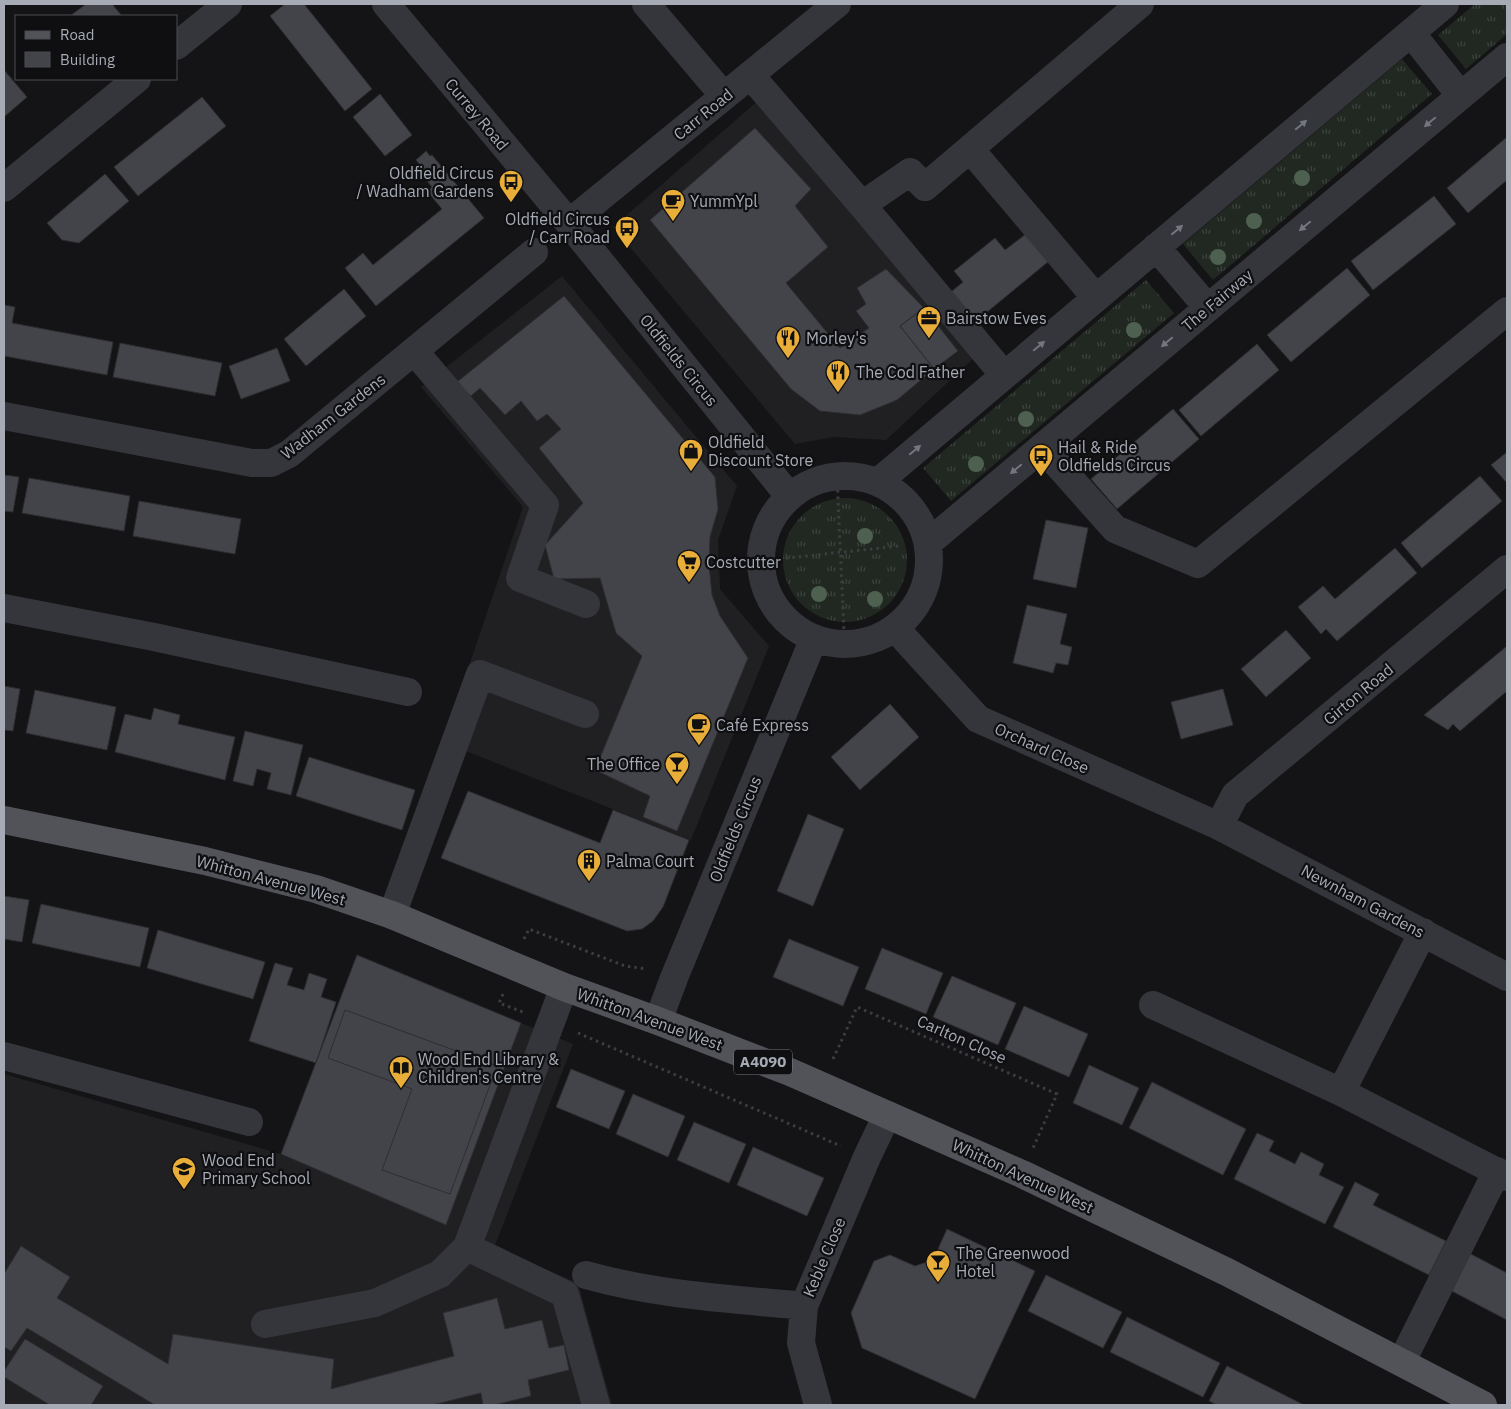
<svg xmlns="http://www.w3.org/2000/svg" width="1511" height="1409" viewBox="0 0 1511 1409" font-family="'IBM Plex Sans',sans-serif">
<defs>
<pattern id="grass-tufts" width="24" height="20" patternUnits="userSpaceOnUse" patternTransform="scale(1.25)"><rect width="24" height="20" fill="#202821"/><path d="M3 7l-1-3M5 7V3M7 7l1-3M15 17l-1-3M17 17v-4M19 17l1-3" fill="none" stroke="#3d443f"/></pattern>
</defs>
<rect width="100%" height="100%" fill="#141416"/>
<path fill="#202023" d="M761,98l214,259 -89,83 -52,-3 -39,7 -182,-217z
M562,276l175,210 -19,54 2,49 49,57 -78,194 -248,-98 80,-235 -102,-120z
M521,1023l52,21 -79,204 84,35 34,122h-608v-331l277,80 165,71z"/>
<path fill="url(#grass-tufts)" d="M1475,4h32v30l-41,35 -28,-34z
M1402,59l30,35 -219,186 -30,-36z
M1146,280l28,33 -223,188 -28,-33z
M783 560a62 62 0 1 1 124 0a62 62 0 1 1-124 0Z"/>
<path fill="#434449" stroke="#2e2e32" d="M86,4h26l10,12h-52z
M285,4h19l68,85 -27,22 -75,-95z
M4,70l23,27 -23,20z
M380,94l32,41 -27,21 -32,-39z
M202,97l24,29 -88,70 -24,-29z
M755,128l56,61 -16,17 33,41 -42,36 54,65 29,-20 -13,-17 10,-7 -9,-16 29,-19 38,39 -24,18 34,43 -37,31 -37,15 -40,-4 -29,-22 -141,-169z
M1507,137v43l-39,33 -21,-25z
M426,151l4,5 2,-1 52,63 -108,88 -31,-38 18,-15 10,12 69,-56 -15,-18 5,-4 -16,-19 4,-3 -4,-5z
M105,174l24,27 -50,42 -17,-3 -15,-17z
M1434,196l22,28 -83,66 -22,-29z
M1026,234l23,27 -74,61 -24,-30 12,-10 -9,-11 41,-33 10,12z
M1347,268l23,27 -79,67 -24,-27z
M344,289l22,27 -60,50 -22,-27z
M564,296l151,181 3,32 -8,28 -1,28 3,30 8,21 28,42 -71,173 -34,-14 7,-21 -55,-26 47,-114 -26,-23 -16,-55 -46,1 -9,-34 38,-42 -44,-55 22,-19 -14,-15 -10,7 -16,-20 -16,14 -25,-27 -9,8 -14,-14z
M4,305l11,2 -3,16 101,19 -6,33 -103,-19z
M924,308l34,43 -24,18 -34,-43z
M120,343l102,20 -7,33 -102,-19z
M1257,344l22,26 -78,66 -22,-26z
M277,348l13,33 -49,18 -12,-33z
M1173,409l26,30 -82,70 -26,-30z
M1507,452v31l-16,-18z
M4,475l15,2 -6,35 -9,-1z
M1480,476l22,25 -80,67 -21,-25z
M29,478l101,18 -6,35 -102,-18z
M139,501l102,18 -6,35 -102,-18z
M1046,520l42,8 -12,60 -43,-9z
M1395,548l22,25 -80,68 -11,-12 -5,5 -23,-27 25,-21 12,13z
M1027,605l40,9 -7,30 12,3 -4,18 -12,-2 -3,10 -40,-10z
M1286,630l25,28 -45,39 -25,-28z
M1507,646v45l-47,40 -7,-7 -5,6 -24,-15z
M4,686l16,3 -7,42 -9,-1z
M1223,689l10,36 -52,14 -10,-37z
M35,690l81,17 -9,43 -81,-17z
M890,704l29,33 -59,53 -29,-33z
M154,708l26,7 -2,9 57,13 -10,43 -110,-28 10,-38 26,6z
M245,731l58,14 -12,50 -24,-6 4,-16 -14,-4 -4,17 -20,-5z
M309,757l106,33 -13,40 -106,-34z
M468,791l132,52 13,-33 76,30 -26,67 -10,14 -11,8 -15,2 -186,-73z
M808,814l36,15 -31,77 -36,-15z
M4,896l25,4 -7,42 -18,-3z
M41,904l108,24 -9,39 -108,-24z
M158,930l107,32 -12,37 -106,-31z
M789,939l70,28 -16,39 -70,-29z
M882,948l61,25 -17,41 -61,-25z
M357,955l164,68 -75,202 -165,-71z
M275,963l18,5 -6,17 17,5 5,-17 18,6 -6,18 15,5 -20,61 -67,-22z
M952,976l64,27 -18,42 -65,-28z
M1024,1006l64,28 -19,43 -64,-28z
M345,1010l152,56 -47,128 -68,-24 30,-81 -84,-31z
M1089,1065l50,23 -17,37 -49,-22z
M571,1069l54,22 -16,38 -53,-22z
M1152,1082l94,47 -23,46 -94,-47z
M633,1094l52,22 -17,41 -52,-23z
M694,1122l52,22 -17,39 -52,-23z
M1257,1133l17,8 -5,10 26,13 6,-12 23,12 -5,11 25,12 -19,37 -91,-45z
M753,1147l71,31 -17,38 -70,-31z
M1355,1182l24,12 -6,11 73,36 -17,34 -96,-48z
M947,1229l88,42 -60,128 -113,-51 -11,-35 23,-52 16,-6 25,11 18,-6z
M21,1246l49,31 -13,21 111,66 5,-30 161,25 -3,30 123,-33 -11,-43 54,-15 8,31 37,-9 7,28 15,-3 5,25 -41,10 3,16 -37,9h-11l-2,-12 -49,12h-277l-128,-77 -16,23 -7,-4v-73z
M1467,1252l40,21v47l-59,-31z
M1046,1275l76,37 -19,36 -75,-37z
M1127,1317l93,46 -17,34 -93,-45z
M25,1339l78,47 -12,19h-41l-46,-28v-6z
M1227,1366l77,39h-87l-8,-4z"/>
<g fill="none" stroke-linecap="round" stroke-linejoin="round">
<path stroke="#3b3d41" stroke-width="3" stroke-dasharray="2.5 4" stroke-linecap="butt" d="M837,477l7,154
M760,561l139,-15
M524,939l5,-10 96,37 22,3
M503,994l-4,9 24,9
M578,1033l263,113
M833,1059l24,-52 200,87 -24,54"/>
<path stroke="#35363b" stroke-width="28" d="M386,4l183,219 220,273
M646,4l78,92
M1411,33l50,63
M176,46l52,-42
M751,76l111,129 48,-33 15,15 215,-183
M970,149l126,149
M4,188l133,-109
M862,205l142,170
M569,223l268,-219
M1156,247l52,61
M415,352l130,153 -25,73 66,26
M4,416l248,47h19l18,-9 245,-202
M1042,447l73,82 83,35 309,-253
M761 560a84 84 0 1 1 168 0a84 84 0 1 1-168 0Z
M878,482l567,-478
M928,543l579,-486
M4,608l150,29 254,55
M895,628l83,91 241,107 288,151
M1219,826l16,-31 272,-226
M392,915l88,-241 105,40
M1153,1005l188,87 166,85
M658,1021l16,-43 140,-340
M4,1056l245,66
M1341,1092l82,-160
M467,1247l98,47 31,111
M586,1275c71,20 145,24 218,31
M265,1324l110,-21 65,-29 27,-27 97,-260
M1402,1361l95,-190
M818,1405l-17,-62 3,-37 63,-149 20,-42"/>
<path stroke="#515359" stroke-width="28" d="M4,820l201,41 111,28 76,26 172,72 94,34 132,51 232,102 205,98 256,133"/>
</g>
<g fill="#4e6150">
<circle cx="1302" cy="178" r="8"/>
<circle cx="1254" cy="221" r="8"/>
<circle cx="1218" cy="257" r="8"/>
<circle cx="1134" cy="330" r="8"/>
<circle cx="1026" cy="419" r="8"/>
<circle cx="976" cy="464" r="8"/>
<circle cx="865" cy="536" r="8"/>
<circle cx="819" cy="594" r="8"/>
<circle cx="875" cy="599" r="8"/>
</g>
<defs><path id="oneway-solid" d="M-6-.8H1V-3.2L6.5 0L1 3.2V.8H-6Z" transform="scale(1.25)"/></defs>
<g fill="#73767e">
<use href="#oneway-solid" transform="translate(1430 122) rotate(140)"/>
<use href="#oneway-solid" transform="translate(1301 125) rotate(-40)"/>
<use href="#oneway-solid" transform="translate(1305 226) rotate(140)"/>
<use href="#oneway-solid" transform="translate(1177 230) rotate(-40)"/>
<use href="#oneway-solid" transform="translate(1167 342) rotate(140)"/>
<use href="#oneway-solid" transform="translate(1039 346) rotate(-40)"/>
<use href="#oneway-solid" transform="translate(915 450) rotate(-40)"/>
<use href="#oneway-solid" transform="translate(1016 469) rotate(140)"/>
</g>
<defs>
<symbol id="bus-pin" viewBox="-11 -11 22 30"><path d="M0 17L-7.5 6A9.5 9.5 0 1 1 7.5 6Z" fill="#e9ae39" stroke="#0f0f11"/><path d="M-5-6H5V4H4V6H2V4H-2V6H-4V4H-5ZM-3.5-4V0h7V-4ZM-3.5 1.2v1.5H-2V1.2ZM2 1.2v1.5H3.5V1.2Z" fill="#111"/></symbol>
<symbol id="cafe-pin" viewBox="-11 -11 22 30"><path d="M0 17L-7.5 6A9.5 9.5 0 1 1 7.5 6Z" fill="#e9ae39" stroke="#0f0f11"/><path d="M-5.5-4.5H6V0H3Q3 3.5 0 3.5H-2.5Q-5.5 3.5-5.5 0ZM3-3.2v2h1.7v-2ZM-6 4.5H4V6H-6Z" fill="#111"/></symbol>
<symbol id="office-pin" viewBox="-11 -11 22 30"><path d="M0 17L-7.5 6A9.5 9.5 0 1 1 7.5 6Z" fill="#e9ae39" stroke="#0f0f11"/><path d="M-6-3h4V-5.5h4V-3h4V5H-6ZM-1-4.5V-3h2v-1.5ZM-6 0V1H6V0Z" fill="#111"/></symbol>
<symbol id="restaurant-pin" viewBox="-11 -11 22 30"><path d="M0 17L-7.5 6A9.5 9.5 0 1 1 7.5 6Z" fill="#e9ae39" stroke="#0f0f11"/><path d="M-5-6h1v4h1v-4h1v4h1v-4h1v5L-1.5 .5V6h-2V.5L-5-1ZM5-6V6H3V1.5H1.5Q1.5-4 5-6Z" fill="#111"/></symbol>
<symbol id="shop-pin" viewBox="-11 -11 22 30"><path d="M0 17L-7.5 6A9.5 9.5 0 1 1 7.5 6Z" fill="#e9ae39" stroke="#0f0f11"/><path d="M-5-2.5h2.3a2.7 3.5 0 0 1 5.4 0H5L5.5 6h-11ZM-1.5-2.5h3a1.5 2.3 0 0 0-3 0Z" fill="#111"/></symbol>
<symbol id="supermarket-pin" viewBox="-11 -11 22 30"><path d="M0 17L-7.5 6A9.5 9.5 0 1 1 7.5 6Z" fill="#e9ae39" stroke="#0f0f11"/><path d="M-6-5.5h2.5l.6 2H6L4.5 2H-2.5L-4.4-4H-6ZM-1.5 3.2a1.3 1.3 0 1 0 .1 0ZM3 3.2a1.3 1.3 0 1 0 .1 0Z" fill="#111"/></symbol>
<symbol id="bar-pin" viewBox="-11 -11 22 30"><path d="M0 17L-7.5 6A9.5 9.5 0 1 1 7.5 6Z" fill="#e9ae39" stroke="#0f0f11"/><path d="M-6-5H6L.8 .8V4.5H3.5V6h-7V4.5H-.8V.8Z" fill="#111"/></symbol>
<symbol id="building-pin" viewBox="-11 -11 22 30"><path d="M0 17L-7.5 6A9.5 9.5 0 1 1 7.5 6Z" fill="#e9ae39" stroke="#0f0f11"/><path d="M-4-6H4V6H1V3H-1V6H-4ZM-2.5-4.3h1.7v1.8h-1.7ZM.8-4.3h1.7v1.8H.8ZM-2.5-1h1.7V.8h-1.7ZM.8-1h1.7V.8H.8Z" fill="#111"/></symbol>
<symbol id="library-pin" viewBox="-11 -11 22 30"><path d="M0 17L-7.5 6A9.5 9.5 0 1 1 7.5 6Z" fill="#e9ae39" stroke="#0f0f11"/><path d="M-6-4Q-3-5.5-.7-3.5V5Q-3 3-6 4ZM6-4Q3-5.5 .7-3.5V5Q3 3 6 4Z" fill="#111"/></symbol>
<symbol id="school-pin" viewBox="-11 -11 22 30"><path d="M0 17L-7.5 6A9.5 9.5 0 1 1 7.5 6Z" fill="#e9ae39" stroke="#0f0f11"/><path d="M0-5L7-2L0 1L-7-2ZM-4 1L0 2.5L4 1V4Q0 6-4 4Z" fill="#111"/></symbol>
</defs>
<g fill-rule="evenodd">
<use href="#bus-pin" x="497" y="168" width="28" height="38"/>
<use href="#cafe-pin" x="659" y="187" width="28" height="38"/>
<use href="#bus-pin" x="613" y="214" width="28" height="38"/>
<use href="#office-pin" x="915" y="304" width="28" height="38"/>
<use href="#restaurant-pin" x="774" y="324" width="28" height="38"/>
<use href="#restaurant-pin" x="824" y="358" width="28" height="38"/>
<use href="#shop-pin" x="677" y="437" width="28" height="38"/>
<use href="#bus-pin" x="1027" y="442" width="28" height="38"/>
<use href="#supermarket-pin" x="675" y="548" width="28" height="38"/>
<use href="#cafe-pin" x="685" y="711" width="28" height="38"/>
<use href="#bar-pin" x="663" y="750" width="28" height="38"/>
<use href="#building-pin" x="575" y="847" width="28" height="38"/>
<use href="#library-pin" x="387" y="1054" width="28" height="38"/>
<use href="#school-pin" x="170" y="1155" width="28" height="38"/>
<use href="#bar-pin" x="924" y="1248" width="28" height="38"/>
</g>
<g text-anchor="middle" stroke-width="4.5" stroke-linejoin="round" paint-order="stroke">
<rect fill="#0f0f11" stroke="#797c84" stroke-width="1" x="734" y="1049.5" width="58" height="25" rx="4"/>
<g font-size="15" font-weight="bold" fill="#a6abb5">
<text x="763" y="1067">A4090</text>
</g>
<g font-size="16" fill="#a6abb5" stroke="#0f0f11">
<text transform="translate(477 114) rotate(50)" y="6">Currey Road</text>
<text transform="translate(703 114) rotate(-39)" y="6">Carr Road</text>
<text transform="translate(1217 300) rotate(-40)" y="6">The Fairway</text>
<text transform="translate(679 360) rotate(51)" y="6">Oldfields Circus</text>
<text transform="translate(333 416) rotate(-38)" y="6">Wadham Gardens</text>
<text transform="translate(1358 694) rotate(-40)" y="6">Girton Road</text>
<text transform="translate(1042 748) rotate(24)" y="6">Orchard Close</text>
<text transform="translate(735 829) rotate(-68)" y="6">Oldfields Circus</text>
<text transform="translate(271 880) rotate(15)" y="6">Whitton Avenue West</text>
<text transform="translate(1363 901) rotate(28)" y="6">Newnham Gardens</text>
<text transform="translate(650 1019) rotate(20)" y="6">Whitton Avenue West</text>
<text transform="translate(962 1039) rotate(24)" y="6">Carlton Close</text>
<text transform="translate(1023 1176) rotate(25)" y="6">Whitton Avenue West</text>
<text transform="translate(824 1257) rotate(-67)" y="6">Keble Close</text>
</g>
<g font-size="16" fill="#a6abb5" stroke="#0f0f11" text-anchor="start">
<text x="494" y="179" text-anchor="end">Oldfield Circus<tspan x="494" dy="18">/ Wadham Gardens</tspan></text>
<text x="690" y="207">YummYpl</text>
<text x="610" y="225" text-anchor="end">Oldfield Circus<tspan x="610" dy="18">/ Carr Road</tspan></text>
<text x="946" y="324">Bairstow Eves</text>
<text x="806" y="344">Morley's</text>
<text x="856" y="378">The Cod Father</text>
<text x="708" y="448">Oldfield<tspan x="708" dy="18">Discount Store</tspan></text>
<text x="1058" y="453">Hail &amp; Ride<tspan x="1058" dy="18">Oldfields Circus</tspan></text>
<text x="706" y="568">Costcutter</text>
<text x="716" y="731">Café Express</text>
<text x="660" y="770" text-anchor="end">The Office</text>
<text x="606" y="867">Palma Court</text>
<text x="418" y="1065">Wood End Library &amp;<tspan x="418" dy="18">Children's Centre</tspan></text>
<text x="202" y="1166">Wood End<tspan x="202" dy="18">Primary School</tspan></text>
<text x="956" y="1259">The Greenwood<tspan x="956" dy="18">Hotel</tspan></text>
</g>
</g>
<rect width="1511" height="1409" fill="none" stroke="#a6abb5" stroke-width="10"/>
<rect x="15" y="15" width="162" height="65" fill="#0f0f11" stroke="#4b4d53"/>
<rect x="25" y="31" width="25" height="8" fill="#515359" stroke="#4b4d53"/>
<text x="60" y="40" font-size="15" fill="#a6abb5">Road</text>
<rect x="25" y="52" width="25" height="15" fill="#434449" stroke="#4b4d53"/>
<text x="60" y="65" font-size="15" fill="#a6abb5">Building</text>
</svg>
